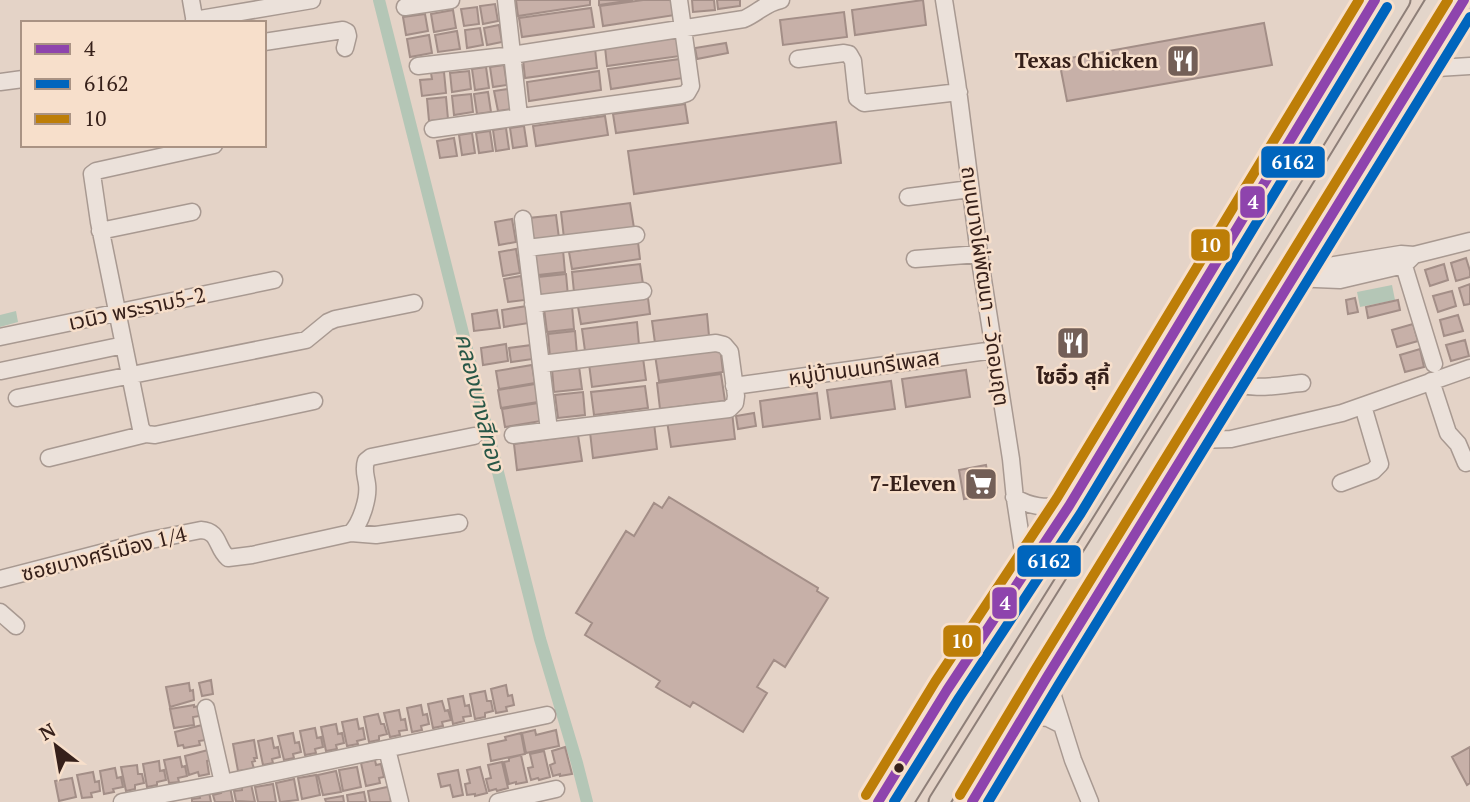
<svg xmlns="http://www.w3.org/2000/svg" width="1470" height="802" viewBox="0 0 1470 802" font-family="'PT Serif','Noto Sans Thai',serif">
<rect width="100%" height="100%" fill="#e4d3c7"/>
<path fill="#b4c6b6" d="M1392,285l3,15 -35,7 -3,-15z
M16,311l2,11 -18,5v-12z"/>
<g fill="none" stroke-linecap="round" stroke-linejoin="round">
<path stroke="#b4c6b6" stroke-width="12" d="M379,0l161,639 37,124 10,39"/>
</g>
<path fill="#c7b0a8" stroke="#a38e87" stroke-width="2" d="M516,0h74v5l-72,11z
M599,0h34l-34,5z
M643,0h30l2,15 -72,11 -3,-20z
M692,0h22l1,10 -22,2z
M717,0h23v6l-22,3z
M923,0l3,25 -71,10 -3,-25z
M495,4l3,17 -15,3 -3,-18z
M477,7l2,17 -15,2 -3,-17z
M591,8l3,19 -72,10 -3,-19z
M453,10l3,18 -22,4 -3,-18z
M844,12l3,25 -64,8 -3,-25z
M425,14l3,17 -22,4 -3,-18z
M1264,23l8,42 -205,36 -8,-41z
M499,25l3,17 -15,3 -3,-17z
M480,28l3,17 -16,3 -2,-18z
M457,31l3,18 -22,3 -3,-17z
M429,35l3,18 -22,4 -3,-18z
M677,36l3,20 -73,10 -2,-19z
M726,43l2,10 -31,6 -2,-11z
M595,48l2,20 -72,10 -2,-19z
M680,59l3,19 -72,11 -3,-20z
M504,65l3,20 -14,2 -3,-20z
M486,67l3,21 -14,2 -3,-21z
M469,71l2,18 -19,3 -2,-19z
M599,71l2,19 -72,11 -2,-19z
M444,72l2,21 -24,3 -2,-16 12,-1 -1,-6z
M508,89l3,20 -13,2 -4,-20z
M488,92l3,20 -14,2 -3,-20z
M471,94l2,18 -19,3 -2,-19z
M446,97l2,22 -19,2 -2,-22z
M685,104l3,19 -72,10 -3,-19z
M605,116l3,19 -72,11 -3,-20z
M836,122l5,41 -207,31 -6,-43z
M524,126l3,20 -14,2 -3,-20z
M506,128l3,21 -13,2 -3,-21z
M490,131l3,20 -14,2 -3,-20z
M472,133l3,20 -13,2 -3,-20z
M454,138l3,18 -17,2 -3,-17z
M630,203l4,25 -70,10 -3,-26z
M556,215l3,23 -28,3 -2,-23z
M512,219l4,23 -17,3 -4,-23z
M638,242l2,17 -68,10 -3,-17z
M516,249l4,24 -17,3 -4,-24z
M563,250l2,22 -27,3 -3,-22z
M1466,258l4,13v6l-14,4 -5,-18z
M640,264l3,20 -69,8 -2,-20z
M1444,264l4,16 -18,6 -5,-16z
M566,274l2,22 -28,3 -2,-22z
M521,276l4,24 -17,2 -4,-23z
M1470,284v20l-6,1 -5,-17z
M1452,291l4,15 -18,6 -5,-16z
M648,298l2,16 -69,10 -3,-17z
M1355,298l3,14 -10,2 -2,-14z
M1398,300l2,10 -32,8 -2,-11z
M527,306l2,17 -25,4 -2,-17z
M572,306l2,23 -27,3 -3,-23z
M497,310l3,18 -26,3 -2,-17z
M707,314l2,22 -54,7 -3,-22z
M1458,315l5,16 -19,5 -4,-16z
M637,322l2,23 -54,6 -3,-22z
M1413,324l5,17 -21,6 -5,-17z
M575,331l2,23 -27,3 -2,-23z
M1465,340l4,16 -18,5 -5,-16z
M506,344l2,17 -25,4 -2,-17z
M532,345l1,14 -22,3 -2,-14z
M720,346l3,26 -64,9 -4,-26z
M1420,349l4,18 -19,5 -5,-17z
M643,358l3,22 -54,7 -3,-23z
M532,365l3,18 -36,6 -3,-18z
M579,366l3,23 -28,3 -2,-23z
M966,370l4,27 -64,10 -4,-28z
M721,374l4,27 -65,8 -3,-26z
M891,381l4,28 -64,9 -4,-28z
M535,384l3,18 -37,6 -3,-18z
M645,386l3,22 -54,7 -3,-23z
M583,392l2,23 -27,3 -3,-23z
M817,393l3,26 -57,8 -3,-26z
M538,403l3,18 -36,6 -3,-18z
M732,412l3,27 -64,8 -4,-26z
M754,413l2,13 -18,3 -2,-13z
M654,423l3,26 -64,9 -3,-26z
M578,435l4,26 -65,9 -3,-26z
M986,465l5,30 -27,4 -5,-29z
M669,497l149,91 -1,3 11,7 -43,69 -11,-7 -17,27 10,6 -24,39 -50,-30 -3,5 -34,-20 4,-6 -75,-46 7,-12 -16,-10 50,-82 8,5 20,-33 8,5z
M211,680l2,14 -11,2 -3,-13z
M189,683l1,8 3,-1 1,10 -24,7 -4,-20z
M506,685l2,11 4,-1 2,10 -8,2 1,4 -11,2 -5,-24z
M485,691l2,10h4l2,10 -8,2v4l-10,2 -5,-25z
M463,696l2,10 4,-1 2,11 -8,1 1,4 -11,3 -5,-25z
M442,701l3,10 3,-1 3,10 -9,2 1,4 -10,2 -5,-24z
M194,705v2l10,-2 2,10 -13,2 1,8 -20,3 -4,-19z
M421,705l2,10 4,-1 2,10 -8,2 1,4 -10,2 -5,-24z
M399,710l2,10 4,-1 2,11 -8,1 1,4 -10,2 -6,-24z
M378,714l3,10h3l3,10 -8,2v4l-10,2 -5,-25z
M357,719l2,10 4,-1 2,11 -8,2 1,3 -11,2 -5,-24z
M336,724l2,10 4,-1 2,10 -8,2 1,4 -11,2 -5,-24z
M202,725l4,15 -7,1 1,4 -16,3 -1,-3 -5,1 -3,-14z
M315,728l2,10 4,-1 2,10 -8,2 1,4 -11,2 -5,-24z
M535,730l1,5 20,-5 3,16 -33,7 -4,-20z
M293,733l2,10 4,-1 2,10 -8,2 1,4 -10,2 -6,-24z
M521,733l4,21 -34,7 -3,-17 18,-4 -1,-3z
M272,738l2,10 4,-1 2,10 -8,2 1,4 -10,2 -5,-24z
M254,740l3,18h-3l1,3 -3,1 2,7 -16,2 -5,-27z
M565,747l7,27 -12,2v-2l-7,2 -3,-11 5,-2 -3,-12z
M1470,747v36l-3,2 -15,-28z
M208,750l2,10 -3,1 2,13 -10,2 -1,-4 -9,3 -4,-19z
M544,751l6,26 -11,3 -1,-2 -7,2 -3,-12 5,-1 -3,-13z
M521,755l6,27 -11,2v-2l-7,2 -5,-22 5,-1v-3z
M180,757l2,10 3,-1 2,10 -9,2 1,4 -10,1 -5,-23z
M375,760l1,5 5,-1 3,13 -5,1 1,5 -14,3 -5,-23z
M159,761l1,10 4,-1 2,10 -9,2v3l-10,2 -4,-23z
M502,762l6,26 -11,3 -1,-2 -7,2 -3,-12 5,-1 -3,-13z
M137,765l1,9h4l2,9 -9,2v4l-9,2 -5,-24z
M357,767l4,20 -18,4 -4,-21z
M480,767l7,26 -12,3v-2l-8,1 -2,-11 5,-1 -3,-13z
M115,768l2,10 4,-1 2,10 -10,2 1,3 -10,2 -4,-23z
M458,770l5,25 -10,2 -3,-12 -9,2 -3,-13z
M336,771l5,21 -18,3 -5,-20z
M93,772l2,10 4,-1 1,10 -9,2 1,4 -10,1 -5,-23z
M316,775l4,20 -18,4 -4,-21z
M72,778l4,19 -17,4 -4,-20z
M294,779l4,21 -18,2 -4,-19z
M251,784l4,18 -19,-1 -2,-10 8,-1v-4z
M273,784l3,18h-18l-3,-15z
M392,786l2,9h-4l1,7h-21l-2,-11z
M230,787l3,15h-18l-2,-7 8,-2 -1,-4z
M209,792l2,10h-19v-3l8,-1 -1,-4z
M364,792l2,10h-18l-1,-7z
M343,796l1,6h-18l-1,-3z"/>
<g fill="none" stroke-linecap="round" stroke-linejoin="round">
<defs>
<path id="minor" d="M191,0l4,23
M506,0l13,116
M944,0l13,82 22,172 32,205 4,40 11,72
M405,7l46,-7
M194,20l118,-20
M264,42l79,-12 4,2 1,4 -3,12
M798,59l46,-6 5,1 4,7 4,37 7,5 95,-11
M418,66l94,-11 232,-36c14,-6 23,-17 37,-19
M1421,69l49,-3
M0,82l23,-3
M433,129l248,-34 6,-2 4,-7 -12,-86
M908,197l62,-8
M523,219l26,211
M100,231l92,-19
M527,248l109,-13
M1401,256l33,108
M915,259l64,-5
M1298,271l103,-17 13,1
M1292,278l48,2 64,-15 10,-10 56,-14
M533,304l110,-13
M0,337l274,-57
M1,371l123,-26
M1229,380c23,12 48,5 73,3
M1431,381l17,52 10,11 8,19
M734,386l260,-36
M17,398l289,-58 22,-18 7,-3 79,-16
M146,434l-5,-5 -42,-207 -7,-48 4,-3 118,-26
M513,435l216,-26 6,-6 1,-7 -6,-44 -6,-7 -8,-2 -175,21
M1193,440l38,-1 111,-26 128,-45
M49,458l97,-24 9,1 159,-34
M1341,483l32,-12 7,-7 -17,-58
M1014,497c20,12 33,10 55,9
M351,533c10,-10 18,-35 16,-49 -1,-8 -4,-14 -1,-23l5,-4 103,-21
M0,579l151,-39 50,-10c19,1 15,18 27,28l24,-3 99,-22 25,2 83,-12
M0,612l16,14
M1047,677l26,83 17,42
M206,708l17,75
M1024,715l24,3 14,7
M387,749l13,53
M122,802l101,-19 324,-68
M498,802l58,-13"/>
<path id="major" d="M878,802l69,-112 122,-184 202,-332 104,-174
M903,802l323,-517 174,-285
M939,802l379,-607 119,-195
M972,802l75,-125 417,-677"/>
</defs>
<use href="#minor" stroke="#a89991" stroke-width="19"/>
<use href="#major" stroke="#8e7f78" stroke-width="23"/>
<use href="#minor" stroke="#ebe1da" stroke-width="16"/>
<use href="#major" stroke="#e3d5ca" stroke-width="19"/>
<defs>
<path id="bus-1" d="M878,802l69,-112 122,-184 306,-506
M972,802l75,-125 417,-677"/>
<path id="bus-2" d="M894,802l65,-104 122,-185 306,-506
M988,802l71,-118 411,-667"/>
<path id="bus-3" d="M866,795l69,-113 122,-184 302,-498
M960,795l75,-125 413,-670"/>
</defs>
<use href="#bus-1" stroke="#f7dfcb" stroke-width="16"/>
<use href="#bus-2" stroke="#f7dfcb" stroke-width="16"/>
<use href="#bus-3" stroke="#f7dfcb" stroke-width="16"/>
<use href="#bus-1" stroke="#8e44ad" stroke-width="10"/>
<use href="#bus-2" stroke="#0065bd" stroke-width="10"/>
<use href="#bus-3" stroke="#bd7e08" stroke-width="10"/>
</g>
<defs>
<symbol id="restaurant-square" viewBox="-11 -11 22 22"><rect x="-9" y="-9" width="18" height="18" rx="4" fill="#735f57" stroke="#f7dfcb"/><path d="M-5-6h1v4h1v-4h1v4h1v-4h1v5L-1.5 .5V6h-2V.5L-5-1ZM5-6V6H3V1.5H1.5Q1.5-4 5-6Z" fill="#fff"/></symbol>
<symbol id="supermarket-square" viewBox="-11 -11 22 22"><rect x="-9" y="-9" width="18" height="18" rx="4" fill="#735f57" stroke="#f7dfcb"/><path d="M-6-5.5h2.5l.6 2H6L4.5 2H-2.5L-4.4-4H-6ZM-1.5 3.2a1.3 1.3 0 1 0 .1 0ZM3 3.2a1.3 1.3 0 1 0 .1 0Z" fill="#fff"/></symbol>
</defs>
<g fill-rule="evenodd">
<use href="#restaurant-square" x="1164" y="42" width="38" height="38"/>
<use href="#restaurant-square" x="1054" y="324" width="38" height="38"/>
<use href="#supermarket-square" x="962" y="465" width="38" height="38"/>
</g>
<circle fill="#36201a" stroke="#f7dfcb" stroke-width="2.5" cx="899" cy="768" r="6"/>
<g text-anchor="middle" stroke-width="5" stroke-linejoin="round" paint-order="stroke">
<g font-size="21" font-weight="bold" fill="#36201a" stroke="#f7dfcb" text-anchor="end">
<text x="1158" y="68">Texas Chicken</text>
<text x="1073" y="384" text-anchor="middle">ไซอิ๋ว สุกี้</text>
<text x="956" y="491">7-Eleven</text>
</g>
<g font-size="21" fill="#36201a" stroke="#f7dfcb">
<text transform="translate(985 286) rotate(82)" y="7">ถนนบางไผ่พัฒนา – วัดอมฤต</text>
<text transform="translate(137 309) rotate(-12)" y="7">เวนิว พระราม5-2</text>
<text transform="translate(864 368) rotate(-8)" y="7">หมู่บ้านนนทรีเพลส</text>
<text transform="translate(104 554) rotate(-14)" y="7">ซอยบางศรีเมือง 1/4</text>
</g>
<g font-size="23" font-style="italic" fill="#285747" stroke="#f7dfcb">
<text transform="translate(480 402) rotate(76)" y="8">คลองบางสีทอง</text>
</g>
</g>
<g stroke="#f7dfcb" stroke-width="2.5">
<rect x="1260" y="145" width="66" height="34" rx="7" fill="#0065bd"/>
<rect x="1239" y="185" width="27" height="34" rx="7" fill="#8e44ad"/>
<rect x="1190" y="228" width="41" height="34" rx="7" fill="#bd7e08"/>
<rect x="1016" y="544" width="66" height="34" rx="7" fill="#0065bd"/>
<rect x="991" y="586" width="27" height="34" rx="7" fill="#8e44ad"/>
<rect x="942" y="624" width="40" height="34" rx="7" fill="#bd7e08"/>
</g>
<g font-size="19" text-anchor="middle" font-weight="bold" fill="#fff">
<text x="1293" y="169">6162</text>
<text x="1253" y="209">4</text>
<text x="1210" y="252">10</text>
<text x="1049" y="568">6162</text>
<text x="1005" y="610">4</text>
<text x="962" y="648">10</text>
</g>
<rect x="21" y="21" width="245" height="126" fill="#f7dfcb" stroke="#aa9384" stroke-width="2"/>
<rect x="35" y="44" width="35" height="10" fill="#8e44ad" stroke="#aa9384" stroke-width="2"/>
<text x="84" y="56" font-size="21" fill="#36201a">4</text>
<rect x="35" y="79" width="35" height="10" fill="#0065bd" stroke="#aa9384" stroke-width="2"/>
<text x="84" y="91" font-size="21" fill="#36201a">6162</text>
<rect x="35" y="114" width="35" height="10" fill="#bd7e08" stroke="#aa9384" stroke-width="2"/>
<text x="84" y="126" font-size="21" fill="#36201a">10</text>
<g transform="translate(56 746) rotate(329)" stroke="#f7dfcb" stroke-width="5" paint-order="stroke">
<path d="M0-5L12 26L0 18L-12 26Z" fill="#36201a"/>
<text y="-10" font-size="19" font-weight="bold" text-anchor="middle" fill="#36201a">N</text>
</g>
</svg>
